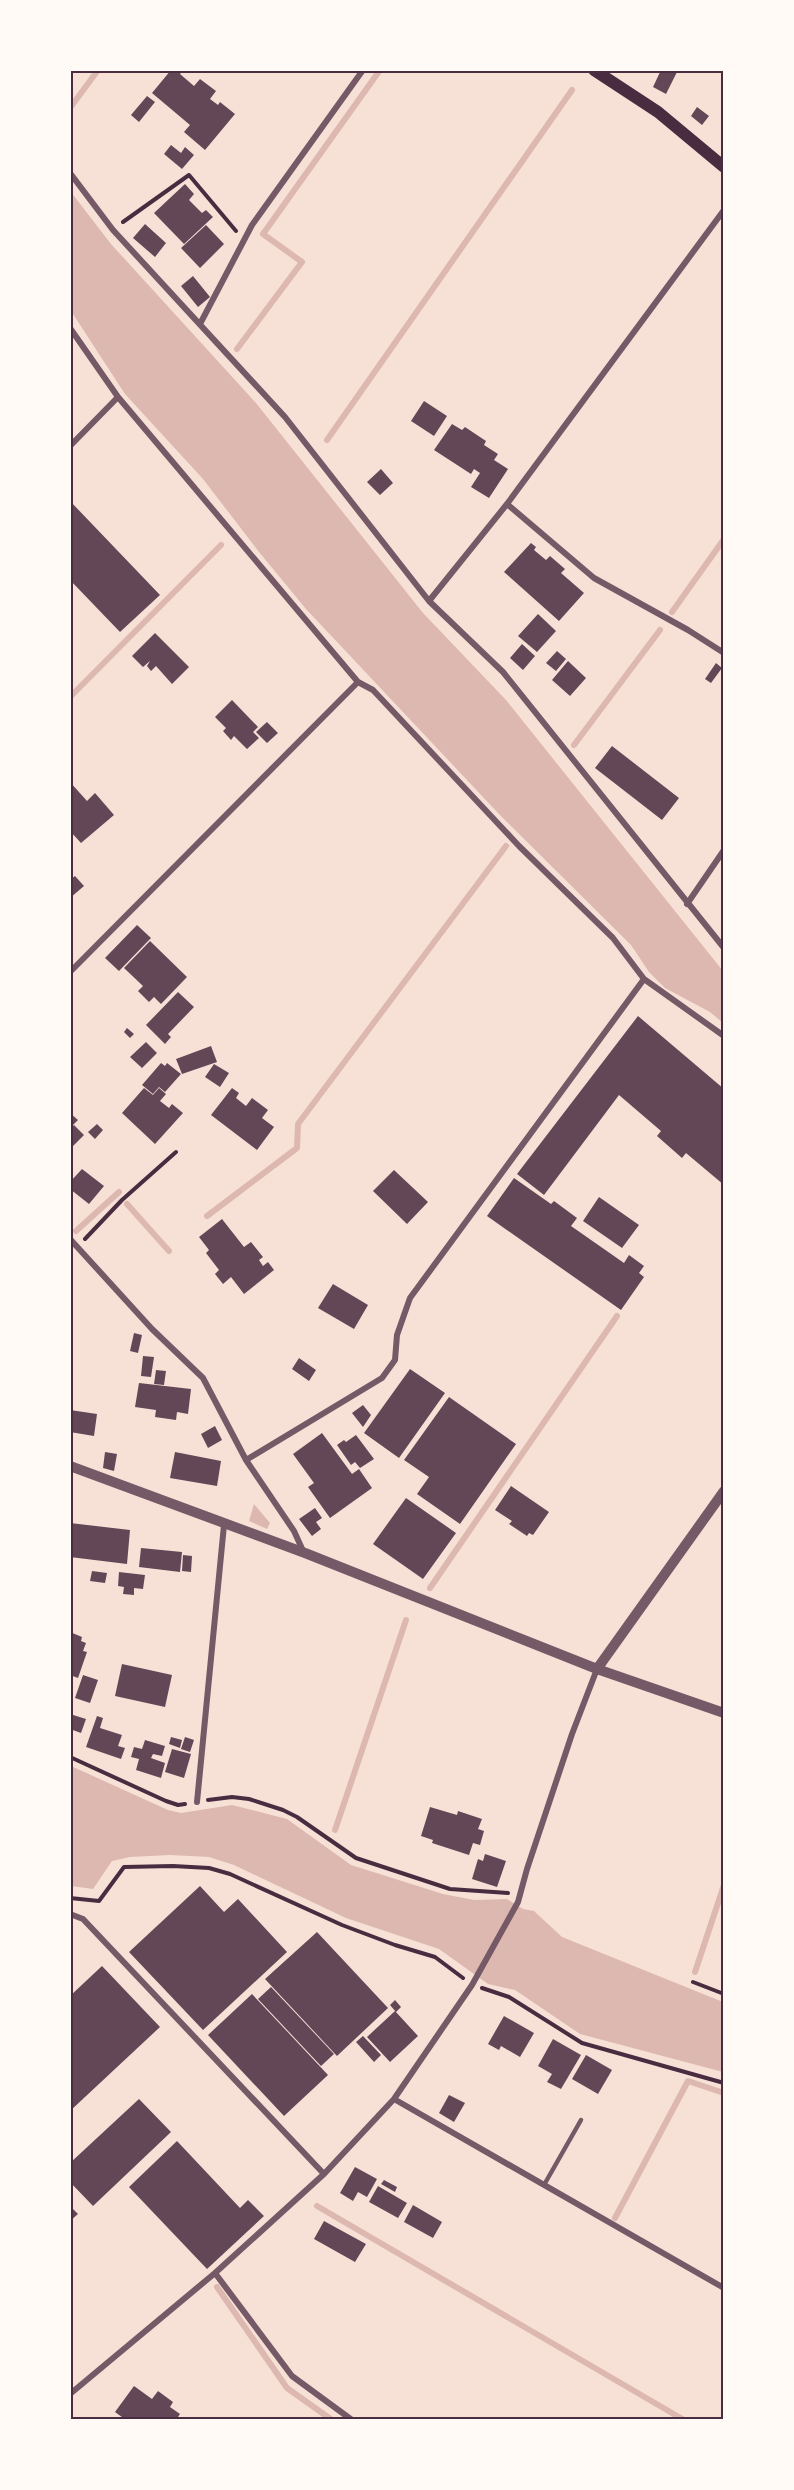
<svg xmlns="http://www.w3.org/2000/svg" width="794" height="2490" viewBox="0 0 794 2490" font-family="Lato,sans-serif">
<rect width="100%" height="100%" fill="#f7e1d7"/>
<path fill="#dcb8b0" d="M71,192l40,52 145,159 167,210 83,87 217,271v52l-13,-11 -45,-24 -16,-16 -18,-27 -132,-131 -193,-205 -47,-57 -56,-73 -78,-85 -54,-83z
M254,1504l16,19 -3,6 -18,-8z
M71,1766l97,44 13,3 51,-8 55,14 64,46 92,29 31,6 33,-1 16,10 11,2 28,26 161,65v70l-143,-38 -65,-44 -27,-6 -49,-35 -93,-31 -112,-53 -25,-8 -39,-2 -40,2 -18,4 -19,28 -22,-3z"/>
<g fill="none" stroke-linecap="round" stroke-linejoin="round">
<path stroke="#dcb8b0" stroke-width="6" d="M70,108l28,-38
M237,349l65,-87 -39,-28 117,-164
M327,440l245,-350
M672,612l52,-73
M70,697l151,-152
M574,745l86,-115
M127,1204l42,47
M207,1216l90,-68 1,-24 208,-278
M76,1231l43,-39
M430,1588l187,-272
M335,1830l71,-210
M695,1972l29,-87
M317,2206l367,214
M615,2218l73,-137 36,12
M217,2287l70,101 45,32"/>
</g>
<path fill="#644757" d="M171,70h12l-3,4 14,12 6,-7 16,12 -6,8 8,6 2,-3 15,12 -30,36 -21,-18 6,-7 -38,-32z
M661,70h17l-12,24 -13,-7z
M147,96l8,6 -16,20 -8,-7z
M697,107l12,9 -7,9 -11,-9z
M171,145l10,8 4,-6 9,8 -12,14 -18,-15z
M185,184l9,10 -5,6 13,13 4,-3 7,7 -29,27 -30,-31z
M145,224l21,19 -11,14 -22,-19z
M206,225l18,19 -24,24 -19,-20z
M193,276l17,21 -12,10 -17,-21z
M424,401l23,15 -13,20 -23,-15z
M452,424l10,6 3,-3 21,14 -2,4 14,9 -4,6 14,9 -19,29 -18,-11 9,-14 -6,-4 -3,5 -37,-24z
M381,469l12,14 -13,12 -13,-13z
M70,501l90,94 -40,37 -50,-52z
M531,543l5,4 -2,3 12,10 4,-4 15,13 -4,4 23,20 -25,28 -55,-49z
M538,614l18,17 -19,21 -19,-16z
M155,633l34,34 -17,17 -16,-18 -5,5 -4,-5 3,-5 -7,6 -11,-11z
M522,644l13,12 -12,14 -13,-12z
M557,651l9,8 -10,12 -10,-8z
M568,661l18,17 -16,18 -18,-16z
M716,663l6,5 -11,15 -6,-4z
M232,700l26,27 -5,5 6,6 -12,11 -13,-13 -3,4 -8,-9 3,-3 -11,-11z
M267,722l11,11 -11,10 -11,-11z
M612,746l67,52 -17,22 -67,-52z
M70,782l17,19 8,-8 19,22 -33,28 -11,-12z
M75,876l9,10 -14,12v-18z
M137,925l14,13 -32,33 -14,-13z
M150,941l37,36 -26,27 -7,-7 -5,5 -11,-11 5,-5 -19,-18z
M178,992l16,15 -26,27 3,3 -6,7 -19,-19z
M638,1016l86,73v96l-38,-32 -4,5 -25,-22 4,-5 -42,-36 -75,100 -27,-21z
M127,1028l7,6 -4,4 -6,-6z
M146,1042l11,11 -15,15 -12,-11z
M211,1046l6,16 -35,12 -6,-15z
M161,1063l4,3 2,-3 14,11 -16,18 -6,-5 -6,7 -11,-9z
M214,1064l15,9 -9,14 -15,-10z
M144,1088l9,7 6,-7 7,6 -6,7 9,7 3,-4 11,9 -28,31 -33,-31z
M232,1088l7,5 -3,5 10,8 6,-8 16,12 -6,8 12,9 -17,23 -46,-35z
M70,1113l8,7 -8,8z
M97,1124l6,6 -8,9 -7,-7z
M74,1125l10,10 -12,12 -2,-18z
M82,1169l22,17 -15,18 -19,-15v-7z
M394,1170l34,32 -21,22 -34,-33z
M514,1178l37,26 3,-3 23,17 -6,8 53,37 5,-8 15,11 -5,7 5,4 -23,33 -134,-94z
M599,1197l40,28 -17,23 -39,-27z
M222,1219l22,28 7,-5 12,15 -4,3 4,6 5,-4 6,8 -30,24 -13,-17 -8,7 -8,-10 4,-4 -13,-17 3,-3 -10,-13z
M333,1284l35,21 -14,24 -36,-21z
M134,1333l8,2 -4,18 -8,-2z
M143,1356l11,1 -3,20 -10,-1z
M299,1358l17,12 -7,11 -17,-12z
M410,1369l35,24 -46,65 -35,-25z
M156,1370l10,1 -2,14 -10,-1z
M139,1383l52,6 -3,25 -11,-2 -1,8 -21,-3 1,-7 -21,-3z
M449,1397l67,47 -56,80 -43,-30 12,-17 -25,-17z
M363,1405l8,10 -8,12 -11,-14z
M70,1410l27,4 -3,22 -24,-4z
M215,1426l7,14 -14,8 -7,-14z
M322,1433l30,41 7,-5 13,19 -42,30 -22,-31 6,-4 -21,-29z
M356,1435l18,24 -14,9 -5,-6 -4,3 -14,-20 7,-5 2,2z
M105,1452l12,2 -3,17 -11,-3z
M175,1452l46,9 -4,25 -47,-8z
M511,1486l38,26 -16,23 -4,-2 -2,3 -18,-12 3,-3 -17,-11z
M406,1498l50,35 -33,46 -50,-35z
M315,1508l7,10 -6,4 5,7 -9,7 -13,-17z
M70,1523l60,7 -3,34 -57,-7z
M141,1548l41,4 -2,20 -41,-5z
M183,1555l9,1 -1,16 -9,-1z
M92,1571l15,2 -2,10 -15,-2z
M119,1572l26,3 -2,14 -9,-1v7l-11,-1 1,-7 -6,-1z
M70,1632l12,5 -1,4 5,2 -3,8 4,1 -9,26 -8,-3z
M122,1664l50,11 -7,32 -50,-11z
M83,1675l15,5 -8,23 -15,-5z
M70,1714l16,5 -5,14 -11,-4z
M97,1716l6,2 -3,10 22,7 -4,11 7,2 -4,11 -35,-12z
M171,1737l11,3 -2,8 -11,-4z
M185,1737l9,3 -4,12 -9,-3z
M145,1740l20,6 -3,10 -9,-2 -2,4 14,5 -4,15 -25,-8 3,-11 -8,-2 3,-10 8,2z
M172,1749l19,5 -7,24 -19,-6z
M430,1807l27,8 1,-4 24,8 -4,10 6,2 -4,14 -7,-2 -4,12 -37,-12 1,-3 -12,-4z
M485,1854l21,7 -9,26 -25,-8 6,-20 5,2z
M200,1886l24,26 14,-13 49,53 -84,78 -74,-78z
M317,1932l71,76 -51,48 -72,-77z
M102,1966l58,61 -90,84v-115z
M271,1987l63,67 -13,12 -63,-67z
M252,1994l76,81 -44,41 -76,-81z
M395,2000l6,7 -5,5 -6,-7z
M395,2011l23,25 -28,26 -23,-25z
M504,2016l30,17 -14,24 -19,-11 -2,4 -11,-6z
M363,2036l18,19 -7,7 -18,-20z
M553,2039l28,16 -20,34 -14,-7 5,-8 -14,-8z
M586,2055l26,15 -14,24 -26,-15z
M449,2095l16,8 -11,19 -15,-9z
M139,2099l32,33 -78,74 -23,-24v-19z
M177,2141l63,67 8,-8 16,16 -57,53 -78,-82z
M355,2167l22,12 -10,18 -9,-5 -5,9 -13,-8z
M384,2180l13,7 -2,5 -14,-8z
M378,2186l29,17 -9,15 -29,-16z
M413,2205l29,17 -9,16 -29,-16z
M70,2206l8,8 -8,7z
M324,2221l42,23 -11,18 -41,-23z
M134,2386l18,13 6,-8 15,11 -3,5 10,7 -4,6h-50l-11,-8z"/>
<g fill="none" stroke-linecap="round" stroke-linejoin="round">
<path stroke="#4a2c40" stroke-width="4" d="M123,222l66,-47 47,56
M85,1239l37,-39 54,-48
M70,1757l96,44 12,4 7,-1
M208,1800l24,-3 17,2 34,11 14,7 59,41 94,31 58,4
M70,1898l29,3 25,-34 49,-1 36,2 21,6 112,51 53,20 40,12 28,21
M693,1982l31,12
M482,1988l27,9 73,46 142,40"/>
<path stroke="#755966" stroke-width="4.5" d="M544,2185l37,-65"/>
<path stroke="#755966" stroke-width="6" d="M70,173l43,57 172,187 144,184 74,71 221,276
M200,324l52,-99 111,-155
M70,328l48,69 240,285 15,8 146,156 94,92 31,41 80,57
M70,446l48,-49
M507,504l87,74 94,52 36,23
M429,601l78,-97 217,-294
M687,904l37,-54
M70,972l288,-290
M70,1239l82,90 51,49 43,82 48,71 10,22
M246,1460l136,-82 13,-18 2,-25 13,-37 234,-319
M197,1802l27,-277
M70,1914l13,5 241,255
M394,2099l330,189
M215,2273l77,103 60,44
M70,2394l145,-121 109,-99 70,-75 78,-114 46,-83 9,-33 45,-135 25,-65"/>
<path stroke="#755966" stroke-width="10" d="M70,1466l235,87 292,116 127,44
M597,1669l127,-178"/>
<path stroke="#4a2c40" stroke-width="12" d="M594,70l64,42 66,55"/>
</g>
<rect width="794" height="2490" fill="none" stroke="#fffaf5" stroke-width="144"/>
<rect x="72" y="72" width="650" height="2346" fill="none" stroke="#4a2c40" stroke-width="2"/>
</svg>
